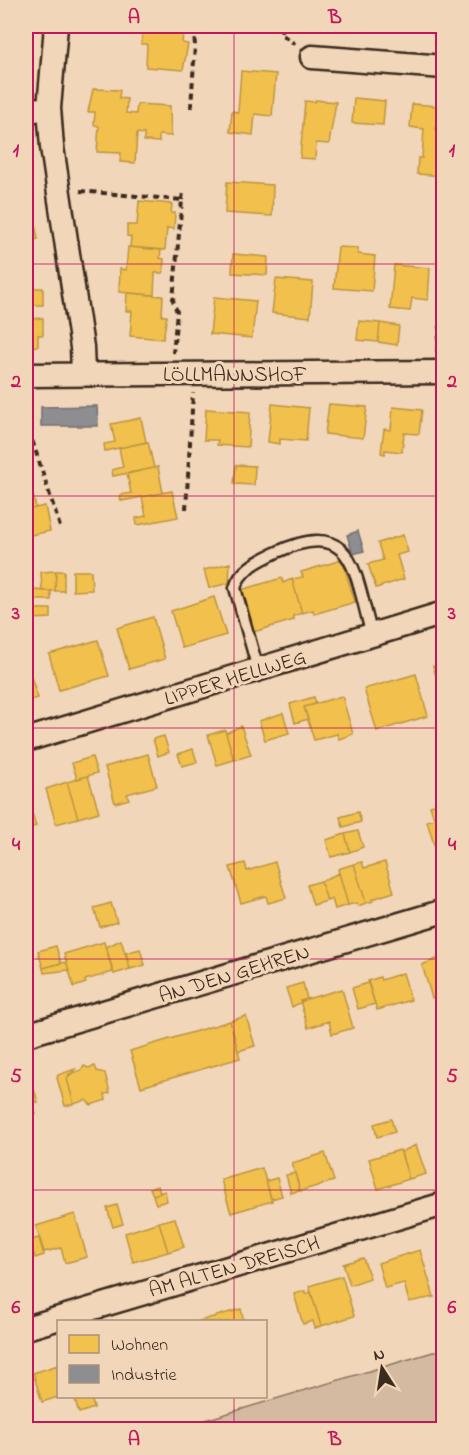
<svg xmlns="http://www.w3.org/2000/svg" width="469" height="1455" viewBox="0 0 469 1455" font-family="'Indie Flower',sans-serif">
<rect width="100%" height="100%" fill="#f2d6b9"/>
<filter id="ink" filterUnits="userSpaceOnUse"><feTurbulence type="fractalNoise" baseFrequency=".0167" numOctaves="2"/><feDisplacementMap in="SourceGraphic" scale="12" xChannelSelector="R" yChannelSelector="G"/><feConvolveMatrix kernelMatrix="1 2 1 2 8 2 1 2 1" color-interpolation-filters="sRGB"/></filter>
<g filter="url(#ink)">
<path fill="#d4baa0" stroke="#88725f" stroke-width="1.5" d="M443,1349v80h-268z"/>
<path fill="#f2c14e" stroke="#bb9440" stroke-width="1.5" d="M143,26h41l-2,17 6,1 -5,26 -37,-3 1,-23h-6z
M241,71l35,3 -4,42 -17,-2 -2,21 -23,-3 2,-21 6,1z
M93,89l27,1 -1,8 8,1 -1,14 10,1 1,-10 33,2 1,30 -12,-1v7l-15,-1v-7l-7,-1 -2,30 -15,-1 1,-9 -24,-1 2,-26 -5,-1 1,-13h-7z
M354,98l31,3 -2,24 -31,-2z
M315,100l21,2 -7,42 -13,-1 -1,16 -15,-1 5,-57 10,1z
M412,104l26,2 -2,24h8v46l-27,-2 1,-16h4l2,-29 -14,-2z
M227,182l46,3 -1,31 -47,-3z
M26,199h2l4,20 -6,2z
M139,201l33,3 -1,9h4l-1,16 -7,-1 -2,22 -35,-3 1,-10 -4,-1v-11h10z
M34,219l4,20 -12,3v-21z
M128,247l33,3 -1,8 4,1 -1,14h-8l-1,22 -35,-3 1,-23 6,1z
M338,247l20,1v6l17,2 -3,35 -38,-3z
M233,254l35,3 -1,18 -35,-2z
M394,265l36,3 -2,32 -16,-2 -2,13 -20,-2z
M276,279l37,3 -3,35 -38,-4z
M26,288h17v17h-13v14l13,-1v17h-5v11l-12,1z
M127,293l36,3 -1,20h5l-4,23 -33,-3 2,-25h-6z
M214,297l42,4 -4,37 -42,-4z
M359,321l21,2 -2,19 -21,-2z
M380,323l19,3 -2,19 -19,-3z
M272,404l37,4 -3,33 -26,-2v5l-12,-2z
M329,404l38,3 -4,31 -38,-4z
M393,407l29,3 -3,24 -15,-1 -2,19 -17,-2v4l-4,-1 3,-24 7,1z
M206,409l44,3 -2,35 -31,-2 1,-5h-14z
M141,418l5,24 -41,9 -1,-7 11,-2 -4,-18z
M148,442l6,26 -41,8 -1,-6 11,-3 -4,-19z
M236,465l19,1 -1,19 -20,-1z
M158,467l5,26 -42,8 -1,-6 11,-2 -4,-19z
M30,482l6,26 -10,2v-27z
M172,491l6,26 -41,8 -1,-7 10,-2 -4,-19z
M45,506l5,25 -24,5v-26z
M403,535l5,17 -11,3 7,24 -28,9 -8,-24 15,-4 -5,-17z
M342,560l13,42 -41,12 -1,-4 -11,3 -10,-34 11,-2 -2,-5z
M230,563l-1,20 -20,5 -5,-18z
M56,571h8v20h-9z
M56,571l-1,20h-13l-1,-19z
M73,571h18l1,19 -19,1z
M282,578l1,5 9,-4 10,34 -9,3 1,4 -41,12 -12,-42z
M32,590l19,1v9h-19z
M214,597l12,38 -44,13 -11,-37z
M32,609h19v9l-19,1z
M153,617l12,42 -36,10 -12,-41z
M98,640l11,36 -50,14 -10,-36z
M26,662l12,36 -12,3z
M444,664v35h-1l-10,-33z
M416,674l12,42 -51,15 -13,-42z
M342,696l11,38 -14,5 -2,-5 -23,6 -10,-33z
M314,697l2,7 -12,3 4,12 -13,4 -5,-19z
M283,713l6,20 -24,7 -6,-19z
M241,726l10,29 -17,5 -8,-27z
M225,730l9,30 -17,5 -9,-30z
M164,736l5,16 -11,4 -5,-17z
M193,749l4,13 -15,4 -4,-12z
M148,754l9,32 -30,8 2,5 -14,4 -10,-36z
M92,757l5,16 -20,6 -5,-16z
M88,776l11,36 -21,6 -11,-36z
M67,782l11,36 -22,6 -10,-35z
M26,791l6,13v9l4,13 -10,3z
M444,802v13l-10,3 -4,-12z
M358,812l3,10 -18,5 -3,-10z
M444,815v41l-6,2 -11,-37z
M358,831l5,16 -13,5 -5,-18z
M345,834l5,18 -19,5 -5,-17z
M275,862l11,36 -18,5 -2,-7 -25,7 -11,-36 15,-4 2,8z
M362,862l2,6 21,-6 9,30 -22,7 1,2 -7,2 -12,-39z
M354,864l12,39 -8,3 -1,-3 -9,2 -10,-36z
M339,873l9,32 -13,4 -3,-10 -5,2 -6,-20z
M321,881l6,20 -14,4 -6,-20z
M111,903l6,19 -17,5 -6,-19z
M121,940l9,29 -16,5 -8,-27z
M26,941l9,32 -9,3z
M104,942l9,30 -28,8 1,3 -12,4 -10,-33z
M56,946l5,17 -18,5 -5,-17z
M140,949l5,16 -15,4 -4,-16z
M441,957l3,1v36l-12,4 -10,-33z
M66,962l3,8 -25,3 -1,-5z
M403,973l8,27 -34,10 -9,-29 12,-4 1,3z
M303,983l4,16 -15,8 -6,-19z
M368,983l7,21 -17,5 -6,-21z
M342,989l11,39 -21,6 -3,-13 -21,7 -8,-27z
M246,1016l9,30 -17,5 -8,-30z
M230,1021l10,37 -99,29 -11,-36z
M84,1066l4,2 7,-2 2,5 8,2 5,20 -5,1 1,6 -15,5 -5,-5 -12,4 -7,-25 2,-5 12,-4z
M75,1069l-8,10 7,25 -9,2 -8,-28 1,-3z
M30,1076l8,26 -5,1 3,12 -10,2v-40z
M391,1119l4,13 -18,5 -3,-13z
M416,1145l10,29 -17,5 -8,-27z
M400,1150l9,29 -31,10 -9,-30z
M325,1153l9,28 -34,10 -8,-28z
M262,1168l10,33 -41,12 -10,-33z
M295,1173l5,17 -9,3 -5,-18z
M277,1178l5,18 -11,3 -5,-18z
M158,1186l2,7 -7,2 -3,-7z
M165,1191l2,10 -11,3 -3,-9z
M117,1205l6,19 -10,3 -6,-19z
M75,1214l12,43 -22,6 -4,-15 -17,4 -8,-26z
M175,1218l9,29 -16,5 -9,-30z
M159,1222l9,30 -35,10 -8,-29z
M39,1238l5,17 -9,3 -5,-18z
M420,1250l14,47 -25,5 -5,-19 -19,5 -7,-25z
M363,1258l7,20 -20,7 -7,-21z
M342,1276l12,40 -33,10 -12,-40z
M305,1291v3l6,-2 10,34 -6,2 -2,-7 -10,3 -9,-30z
M241,1309l3,13h-45v-1z
M58,1365v31h3l-19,6 -9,-29z
M74,1396h17l3,12 -15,5z"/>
<path fill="#8d8d92" stroke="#746f6f" stroke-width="1.5" d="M97,406l1,20h-57v-19z
M358,531l6,20 -11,3 -6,-19z"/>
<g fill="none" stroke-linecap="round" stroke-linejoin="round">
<defs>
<path id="lane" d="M258,669l-23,-81c5,-19 24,-27 40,-35 81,-38 79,21 97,82"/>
<path id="street" d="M56,26l-7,82 3,39 30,200 1,27
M312,57l132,10
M26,111l23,-3
M26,375l418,-3
M26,740l418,-127
M26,1035l418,-124
M26,1328l418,-124"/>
</defs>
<use href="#lane" stroke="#3b2a1e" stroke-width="15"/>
<use href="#street" stroke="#3b2a1e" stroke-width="27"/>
<path stroke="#3b2a1e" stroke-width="4" stroke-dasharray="6 4.5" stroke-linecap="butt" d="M282,26l-1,8 14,10
M191,108l4,-63 -2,-19
M80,191l102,9 -9,100 4,12 -4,41
M182,200l1,-8
M437,352l7,-59
M26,421l35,109
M186,509l7,-116"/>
<use href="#lane" stroke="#f2d6b9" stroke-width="10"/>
<use href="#street" stroke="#f2d6b9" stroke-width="22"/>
</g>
</g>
<path fill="none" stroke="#c2185b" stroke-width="1.5" stroke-opacity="0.55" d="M234,26v1296M26,264h418M26,496h418M26,728h418M26,959h418M26,1190h418M234,1396v34"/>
<g text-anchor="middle" stroke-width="6" stroke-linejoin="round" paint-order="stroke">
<g font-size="21" fill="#3b2a1e" stroke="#f2d6b9">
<text x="235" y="381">LÖLLMANNSHOF</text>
<text transform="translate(235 677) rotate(-17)" y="7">LIPPER HELLWEG</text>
<text transform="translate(234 973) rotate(-17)" y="7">AN DEN GEHREN</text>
<text transform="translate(234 1266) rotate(-16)" y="7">AM ALTEN DREISCH</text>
</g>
</g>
<rect width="469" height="1455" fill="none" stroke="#f2d6b9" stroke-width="66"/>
<rect x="57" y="1320" width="210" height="78" fill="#f2d6b9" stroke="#a9917b" stroke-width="1.5"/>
<rect x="69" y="1335" width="30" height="18" fill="#f2c14e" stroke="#a9917b" stroke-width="1.5"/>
<text x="111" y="1350" font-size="18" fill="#3b2a1e">Wohnen</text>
<rect x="69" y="1365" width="30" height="18" fill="#8d8d92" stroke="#a9917b" stroke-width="1.5"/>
<text x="111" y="1380" font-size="18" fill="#3b2a1e">Industrie</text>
<g transform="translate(382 1368) rotate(348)" stroke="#f2d6b9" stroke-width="4.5" paint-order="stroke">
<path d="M0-4.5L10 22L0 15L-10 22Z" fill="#3b2a1e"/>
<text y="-9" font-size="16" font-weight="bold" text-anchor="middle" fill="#3b2a1e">N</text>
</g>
<rect x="33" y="33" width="403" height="1389" fill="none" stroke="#c2185b" stroke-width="2"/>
<g font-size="20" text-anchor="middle" font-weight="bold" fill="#c2185b">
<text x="134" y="23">A</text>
<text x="335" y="23">B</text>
<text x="16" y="156">1</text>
<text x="452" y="156">1</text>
<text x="16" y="387">2</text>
<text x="452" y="387">2</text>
<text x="16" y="619">3</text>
<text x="452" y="619">3</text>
<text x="16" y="850">4</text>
<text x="452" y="850">4</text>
<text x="16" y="1082">5</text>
<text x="452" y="1082">5</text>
<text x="16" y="1313">6</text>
<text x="452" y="1313">6</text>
<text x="134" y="1445">A</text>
<text x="335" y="1445">B</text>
</g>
</svg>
